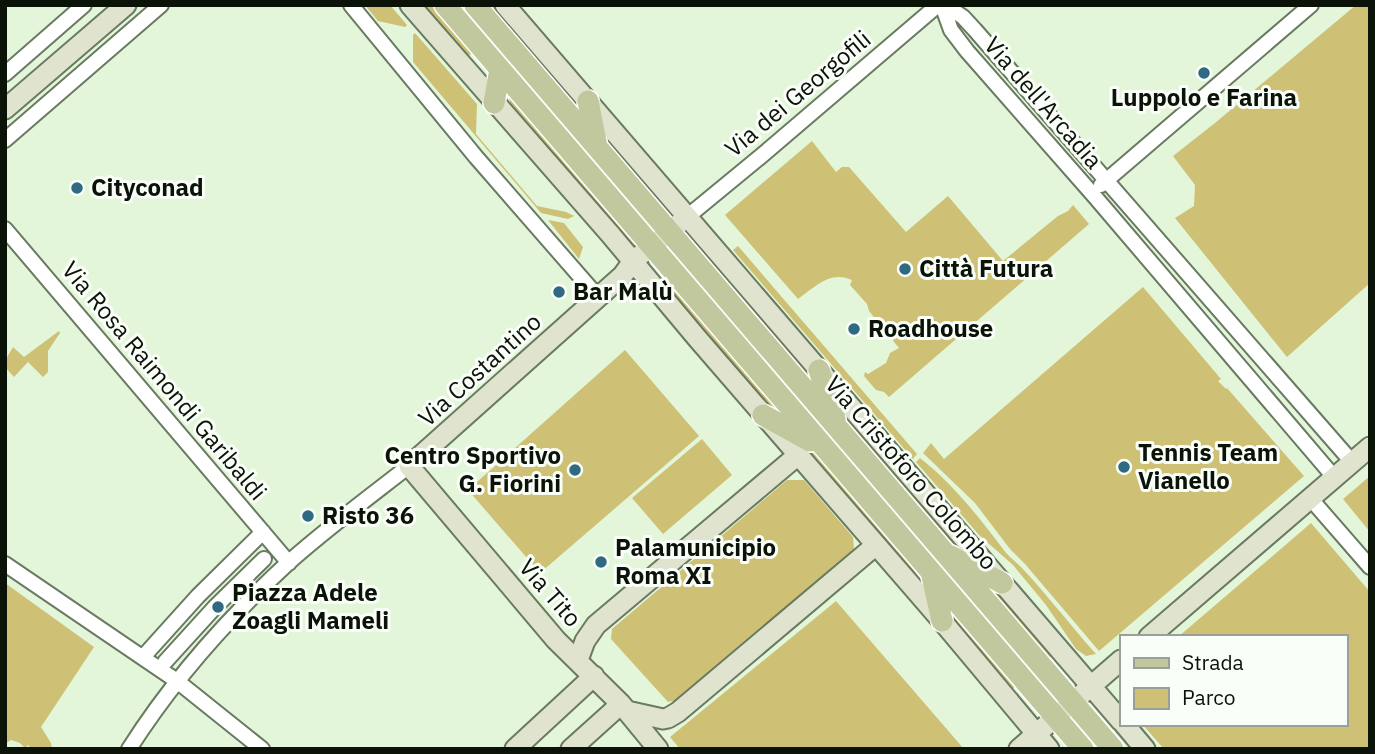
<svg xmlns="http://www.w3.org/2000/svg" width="1375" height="754" viewBox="0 0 1375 754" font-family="'IBM Plex Sans',sans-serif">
<rect width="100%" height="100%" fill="#e3f6da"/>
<path fill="#cec075" d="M365,5h25l17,20 -2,2 -27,-6z
M423,5h8l41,48 -5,4z
M487,5h9l86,100 4,14z
M1356,5h14v278l-83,74 -112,-139 19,-12 1,-21 -22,-29 42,-33z
M415,33l62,71 -1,30 61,72 29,6 8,4 -6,3 -27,-6 -128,-151v-27z
M509,96l127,148 -4,5 -120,-137z
M812,141l24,31 6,-5h7l57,65 42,-36 55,65 55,-45 10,-5 5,-6 16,19 -200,173 -5,-5 -8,-2 -12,-14 1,-4 3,2 18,-11 4,-10 9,-5 -30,-37 -2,-7 -17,-19 2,-5c-22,-10 -37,7 -54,19l-73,-84z
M548,220l16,3 19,24 -4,12z
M738,246l179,208 -4,5 -180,-209z
M715,258l100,118 7,17 -112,-130z
M1143,287l78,92 -3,2 8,8 1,-1 77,88 -205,175 -74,-87 -15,-15 -35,-46 -52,-50 8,-10 13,16z
M675,291l114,131 -19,-12 -99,-115z
M59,331l1,2 -12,18v21l-5,5 -15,-15 -14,15 -9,-10v-6l8,-14 11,10z
M625,350l74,86 -159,137 -72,-83z
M851,418l128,146 -18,-11 -115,-131z
M787,430l20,13 111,129 -5,4z
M702,439l30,36 -69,59 -31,-36z
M920,458c33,26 58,58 83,91 5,7 13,13 19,19 26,28 49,58 74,86l-10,2 -10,-7 -30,-44 -33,-40 -34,-30 -63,-73z
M1370,476v56l-27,-33z
M787,480h17l49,57 1,12 -177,151 -9,2 -57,-63 1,-10z
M1311,523l59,69v157h-206l-22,-25h203v-87h-167z
M980,578l13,4 61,72 -5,4z
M5,583l89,64 -53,80 10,16 1,6h-21l-3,-4 -3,3 -5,-5 -9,-3 -6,4z
M836,601l128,148h-284l-10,-12z
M943,601l73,85 -5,4 -62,-72z"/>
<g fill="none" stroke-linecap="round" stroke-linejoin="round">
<defs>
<path id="street" d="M351,5l125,152 122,140
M942,5l9,25 16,21 129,147 238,279
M945,5l18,12 12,13 377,432
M5,74l79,-69
M5,140l156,-135
M1101,185l210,-180
M687,217l73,-60 178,-152
M5,229l284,334
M1310,498l60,69
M5,564l172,117 85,68
M143,657l55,-61 65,-64
M165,662l50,-55 49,-48
M129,749c44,-69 99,-131 159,-186 38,-34 80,-65 121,-97"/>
<path id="secondary" d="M410,5l200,229 87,104 245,283 107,128
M505,5l616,716
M5,109l121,-104
M1149,637l221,-190
M578,660l7,-19 11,-16 202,-170
M627,711l36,8 5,-1 10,-6 198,-167
M1124,724l21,25
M515,749l79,-73
M571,749l50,-45
M658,749l-37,-45 -65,-64 -147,-174 214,-191 10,-14 49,-40
M1019,749l102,-89"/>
<path id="primary" d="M445,5l638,744
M475,5l638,744
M588,101l9,46
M494,103l6,-34
M819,370l16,49
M763,415l47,26
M951,556l51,27
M932,576l10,45"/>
</defs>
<use href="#street" stroke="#697a61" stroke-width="18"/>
<use href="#secondary" stroke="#697a61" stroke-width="23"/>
<use href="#primary" stroke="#fff" stroke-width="24"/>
<use href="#street" stroke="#fff" stroke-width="14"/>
<use href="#secondary" stroke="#e0e4cf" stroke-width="19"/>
<use href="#primary" stroke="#c1c89e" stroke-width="21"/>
</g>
<g fill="#2f6982" stroke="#fafef8" stroke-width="2.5">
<circle cx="1204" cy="73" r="7"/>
<circle cx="77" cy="188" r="7"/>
<circle cx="905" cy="269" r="7"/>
<circle cx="559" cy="292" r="7"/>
<circle cx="854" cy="329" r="7"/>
<circle cx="1124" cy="467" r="7"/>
<circle cx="575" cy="470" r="7"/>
<circle cx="308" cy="516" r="7"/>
<circle cx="601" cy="562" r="7"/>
<circle cx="218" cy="607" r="7"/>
</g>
<g text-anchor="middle" stroke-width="6" stroke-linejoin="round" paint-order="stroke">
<g font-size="24" fill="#0b1208" stroke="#fafef8">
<text transform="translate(798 94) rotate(-40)" y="8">Via dei Georgofili</text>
<text transform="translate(1043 103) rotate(49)" y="8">Via dell'Arcadia</text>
<text transform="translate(480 370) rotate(-42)" y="8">Via Costantino</text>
<text transform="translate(164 381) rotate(50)" y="8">Via Rosa Raimondi Garibaldi</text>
<text transform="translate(911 473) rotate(49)" y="8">Via Cristoforo Colombo</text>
<text transform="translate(550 593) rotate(49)" y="8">Via Tito</text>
</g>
<g font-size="24" font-weight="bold" fill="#0b1208" stroke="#fafef8" text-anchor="start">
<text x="1204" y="106" text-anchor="middle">Luppolo e Farina</text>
<text x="91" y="196">Cityconad</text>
<text x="919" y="277">Città Futura</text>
<text x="573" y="300">Bar Malù</text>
<text x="868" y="337">Roadhouse</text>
<text x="1138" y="461">Tennis Team<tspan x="1138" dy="28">Vianello</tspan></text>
<text x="561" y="464" text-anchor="end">Centro Sportivo<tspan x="561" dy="28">G. Fiorini</tspan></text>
<text x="322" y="524">Risto 36</text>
<text x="615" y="556">Palamunicipio<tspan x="615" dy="28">Roma XI</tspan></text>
<text x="232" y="601">Piazza Adele<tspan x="232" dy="28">Zoagli Mameli</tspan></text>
</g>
</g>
<rect width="1375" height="754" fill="none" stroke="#0b1208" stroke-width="14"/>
<rect x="1120" y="635" width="228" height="91" fill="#fafef8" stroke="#9aa098" stroke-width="2"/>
<rect x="1134" y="658" width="35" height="10" fill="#c1c89e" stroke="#9aa098" stroke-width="2"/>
<text x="1182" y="670" font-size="21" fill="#0b1208">Strada</text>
<rect x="1134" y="688" width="35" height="21" fill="#cec075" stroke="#9aa098" stroke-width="2"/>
<text x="1182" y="705" font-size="21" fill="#0b1208">Parco</text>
</svg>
